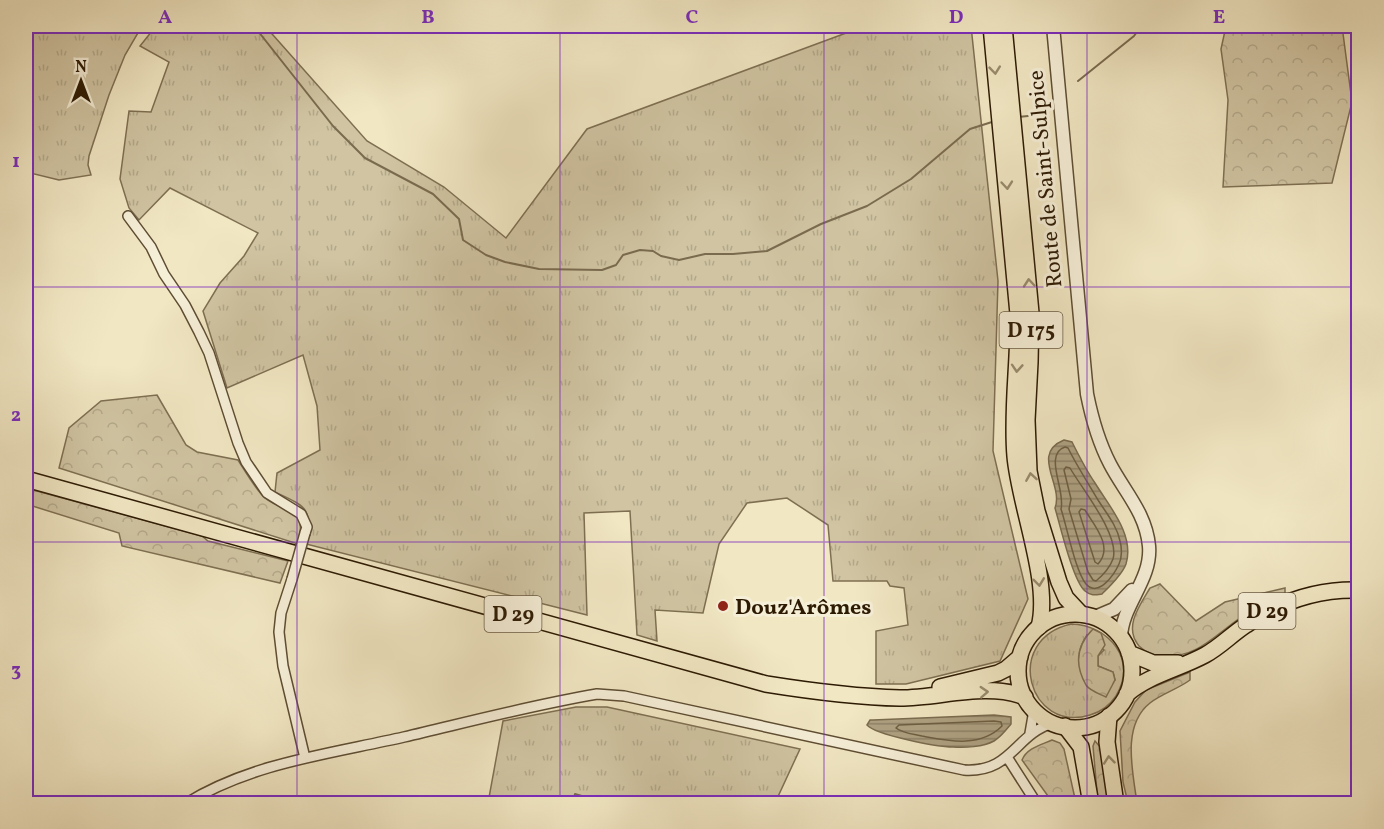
<svg xmlns="http://www.w3.org/2000/svg" width="1384" height="829" viewBox="0 0 1384 829" font-family="Vollkorn,serif">
<defs>
<pattern id="grass-tufts" width="24" height="20" patternUnits="userSpaceOnUse" patternTransform="scale(1.5)"><rect width="24" height="20" fill="#d0c4a2"/><path d="M3 7l-1-3M5 7V3M7 7l1-3M15 17l-1-3M17 17v-4M19 17l1-3" fill="none" stroke="#b3a88a"/></pattern>
<pattern id="forest-crowns" width="20" height="18" patternUnits="userSpaceOnUse" patternTransform="scale(1.5)"><rect width="20" height="18" fill="#d0c4a2"/><path d="M2 6a3 3 0 1 1 6 0M12 15a3 3 0 1 1 6 0" fill="none" stroke="#b3a88a"/></pattern>
<pattern id="water-rules" width="6" height="5" patternUnits="userSpaceOnUse" patternTransform="scale(1.5)"><rect width="6" height="5" fill="#aea182"/><path d="M0 2.5h6" fill="none" stroke="#8e8268"/></pattern>
</defs>
<rect width="100%" height="100%" fill="#f1e7c3"/>
<filter id="stains"><feTurbulence type="fractalNoise" baseFrequency=".00333" numOctaves="4"/><feColorMatrix values="0 0 0 0 .2 0 0 0 0 .09 0 0 0 0 .02 0 0 0 .5 -.17"/></filter>
<radialGradient id="worn" r=".72"><stop offset=".6" stop-color="#630" stop-opacity="0"/><stop offset="1" stop-color="#630" stop-opacity=".3"/></radialGradient>
<path fill="url(#grass-tufts)" stroke="#7e6f52" stroke-width="1.5" fill-rule="evenodd" d="M26,26h116l-17,29 -16,40 -20,61 -1,9 3,10 -32,5 -33,-8z
M156,26h109l102,115 77,46 62,51 81,-109 278,-103h106l27,255 -5,170 35,148 -28,62 -94,23h-30v-53l32,-6 -4,-37 -14,-2 -3,-5h-54l-5,-56 -41,-27 -40,5 -28,41 -16,69 -48,-3 2,31 -20,-6 -7,-124 -46,2 3,102 -281,-71c8,-36 -1,-38 -31,-52l2,-19 43,-23 -3,-44 -14,-51 -76,33 -24,-77 17,-28 24,-27 14,-23 -88,-45 -31,32 -10,-12 -9,-29 9,-68 22,1 18,-50 -29,-16z
M1071,624c38,1 67,36 45,72 -6,9 -15,16 -26,19 -61,19 -88,-75 -19,-91zM1087,635l17,15 -6,6v10l15,6 2,8 -28,6c-6,-21 -14,-30 0,-51z
M576,707h31l193,42 -25,54 -175,1 -10,-3 -1,3 -101,-1 15,-82z"/>
<path fill="url(#forest-crowns)" stroke="#7e6f52" stroke-width="1.5" d="M1226,26h116l10,76 -20,81 -109,4 5,-87 -7,-51z
M157,395l29,50 11,7 41,8c7,11 18,30 27,38 21,17 43,6 33,46l-239,-76 10,-40 32,-27z
M26,488l176,48 6,5 80,20 -8,22 -158,-37 -3,-13 -93,-29z
M1160,584l36,37 29,-19 60,-14v5c-15,8 -31,15 -45,25 -25,17 -43,40 -76,38 -9,0 -18,-3 -25,-10 -16,-19 1,-41 11,-58z
M1093,629l8,4 4,12 -7,11v10l15,6 2,8 -9,17c-6,-3 -16,-6 -20,-12 -12,-21 -10,-39 7,-56z
M1190,672v8c-12,9 -29,14 -40,23 -29,23 -17,69 -13,100h-9l-5,-21 -3,-51 15,-29 11,-12z
M1052,740l8,3 4,6 12,54h-23l-31,-43c5,-12 19,-15 30,-20z
M1095,741l6,7 9,55h-12l-5,-57z"/>
<path fill="url(#water-rules)" stroke="#7a6b4f" stroke-width="1.5" d="M1064,440l8,2c7,14 14,28 23,41 14,23 40,52 31,81 -4,11 -16,22 -24,30 -7,1 -11,2 -17,-3 -12,-10 -25,-66 -30,-83 9,-23 -25,-54 9,-68z
M994,715l17,2v7c-5,6 -10,13 -17,17 -11,6 -29,7 -41,6 -16,0 -77,-12 -86,-22l3,-5h3z"/>
<g fill="none" stroke-linecap="round" stroke-linejoin="round">
<path stroke="#6e5e42" stroke-width="1.5" d="M1065,447l3,1c9,18 20,35 30,52 9,14 19,26 22,41 2,7 2,17 -1,23 -5,11 -21,34 -33,20 -11,-14 -19,-57 -25,-75 5,-18 -18,-55 4,-62z
M1066,467l4,1c12,21 50,67 43,91 -3,8 -11,17 -17,22l-3,-1 -5,-8 -19,-63 2,-10 -7,-29z
M1081,509l4,1c9,15 29,37 13,54l-3,-2 -16,-50z
M994,721l7,1 1,4c-22,22 -53,15 -80,10 -9,-2 -20,-3 -26,-8l3,-3z"/>
<path stroke="#7a6b4f" stroke-width="2" d="M254,26l79,100 32,32 68,36 26,25 4,21 23,15 19,7 34,7 63,1 14,-5 7,-10 17,-5 13,1 8,5 18,4 26,-6h28l34,-3 54,-27 46,-18 44,-27 59,-50 25,-8
M1078,81l56,-45 7,-10
M1018,117l20,-2 6,-7
M572,804l3,-10 34,10"/>
<defs>
<path id="minor" d="M128,216l23,31 13,27 21,31 14,27 10,21 29,90 8,19 21,31 34,21 6,13 -2,6
M292,579l-11,34 -2,19 4,34 22,92
M1030,733l4,-23
M1007,757l30,47
M185,804c66,-41 144,-50 219,-67 64,-15 128,-32 193,-43l27,2 340,74c48,3 51,-36 89,-47"/>
<path id="tertiary" d="M1053,26l34,368c5,25 11,47 23,70 14,27 36,49 39,82 3,34 -27,59 -28,91
M1095,617l19,-8 18,-19"/>
<path id="primary" d="M26,479l740,205c44,7 89,13 134,14 41,0 86,-16 125,-1
M1018 671a57 57 0 1 1 114 0a57 57 0 1 1-114 0Z
M1129,653l24,10h25
M940,687l58,-14 8,-4 14,-12
M1127,694c22,-19 52,-25 78,-39 15,-8 27,-21 41,-30 33,-23 71,-36 112,-35"/>
<path id="trunk" d="M991,26l27,288c1,47 -7,95 -3,142 4,49 36,126 24,171
M1004,26l27,287 -1,49 -3,58 2,51 8,40 22,71 7,16 15,16
M1109,716l-2,26 9,62
M1065,726l16,21 10,57"/>
</defs>
<use href="#minor" stroke="#5e4d33" stroke-width="12"/>
<use href="#tertiary" stroke="#5e4d33" stroke-width="15"/>
<use href="#primary" stroke="#2d1a03" stroke-width="18"/>
<use href="#trunk" stroke="#2d1a03" stroke-width="18"/>
<use href="#minor" stroke="#f6efd8" stroke-width="9"/>
<use href="#tertiary" stroke="#f6efd8" stroke-width="12"/>
<use href="#primary" stroke="#f1e7c3" stroke-width="15"/>
<use href="#trunk" stroke="#f1e7c3" stroke-width="15"/>
<defs>
<path id="minor-bridge" d="M292,579l13,-46"/>
</defs>
<use href="#minor-bridge" stroke="#5e4d33" stroke-width="12" stroke-linecap="butt"/>
<use href="#minor-bridge" stroke="#f6efd8" stroke-width="9"/>
</g>
<defs><path id="oneway-chevron" d="M-2-3.5L2.5 0L-2 3.5" fill="none" stroke-width="1.6" stroke-linecap="round" stroke-linejoin="round" transform="scale(1.5)"/></defs>
<g stroke="#998b6d">
<use href="#oneway-chevron" transform="translate(995 70) rotate(84)"/>
<use href="#oneway-chevron" transform="translate(1007 185) rotate(85)"/>
<use href="#oneway-chevron" transform="translate(1029 283) rotate(-95)"/>
<use href="#oneway-chevron" transform="translate(1017 368) rotate(94)"/>
<use href="#oneway-chevron" transform="translate(1031 477) rotate(-99)"/>
<use href="#oneway-chevron" transform="translate(1039 582) rotate(83)"/>
<use href="#oneway-chevron" transform="translate(984 692) rotate(-3)"/>
<use href="#oneway-chevron" transform="translate(1109 760) rotate(-96)"/>
</g>
<path fill="none" stroke="#7b2cbf" stroke-width="1.5" stroke-opacity="0.55" d="M297,26v778M560,26v778M824,26v778M1087,26v778M26,287h1332M26,542h1332"/>
<circle fill="#8f2418" stroke="#f6efd8" stroke-width="2" cx="723" cy="606" r="6"/>
<g text-anchor="middle" stroke-width="6" stroke-linejoin="round" paint-order="stroke">
<g fill="#f6efd8" stroke="#695a43" stroke-width="1.5">
<rect x="999.5" y="312" width="63" height="36" rx="4.5"/>
<rect x="1238.5" y="593" width="57" height="36" rx="4.5"/>
<rect x="484.5" y="596" width="57" height="36" rx="4.5"/>
</g>
<g font-size="21" font-weight="bold" fill="#2d1a03">
<text x="1031" y="337">D 175</text>
<text x="1267" y="618">D 29</text>
<text x="513" y="621">D 29</text>
</g>
<g font-size="22" fill="#2d1a03" stroke="#f6efd8">
<text transform="translate(1044 179) rotate(-95)" y="8">Route de Saint-Sulpice</text>
</g>
<g font-size="22" font-weight="bold" fill="#2d1a03" stroke="#f6efd8" text-anchor="start">
<text x="735" y="614">Douz'Arômes</text>
</g>
</g>
<rect width="1384" height="829" fill="none" stroke="#f1e7c3" stroke-width="66"/>
<g transform="translate(81 81)" stroke="#f6efd8" stroke-width="4.5" paint-order="stroke">
<path d="M0-4.5L10 22L0 15L-10 22Z" fill="#2d1a03"/>
<text y="-9" font-size="16" font-weight="bold" text-anchor="middle" fill="#2d1a03">N</text>
</g>
<rect x="33" y="33" width="1318" height="763" fill="none" stroke="#7b2cbf" stroke-width="2"/>
<g font-size="20" text-anchor="middle" font-weight="bold" fill="#7b2cbf">
<text x="165" y="23">A</text>
<text x="428" y="23">B</text>
<text x="692" y="23">C</text>
<text x="956" y="23">D</text>
<text x="1219" y="23">E</text>
<text x="16" y="167">1</text>
<text x="16" y="421">2</text>
<text x="16" y="676">3</text>
</g>
<rect width="100%" height="100%" filter="url(#stains)"/>
<rect width="100%" height="100%" fill="url(#worn)"/>
</svg>
